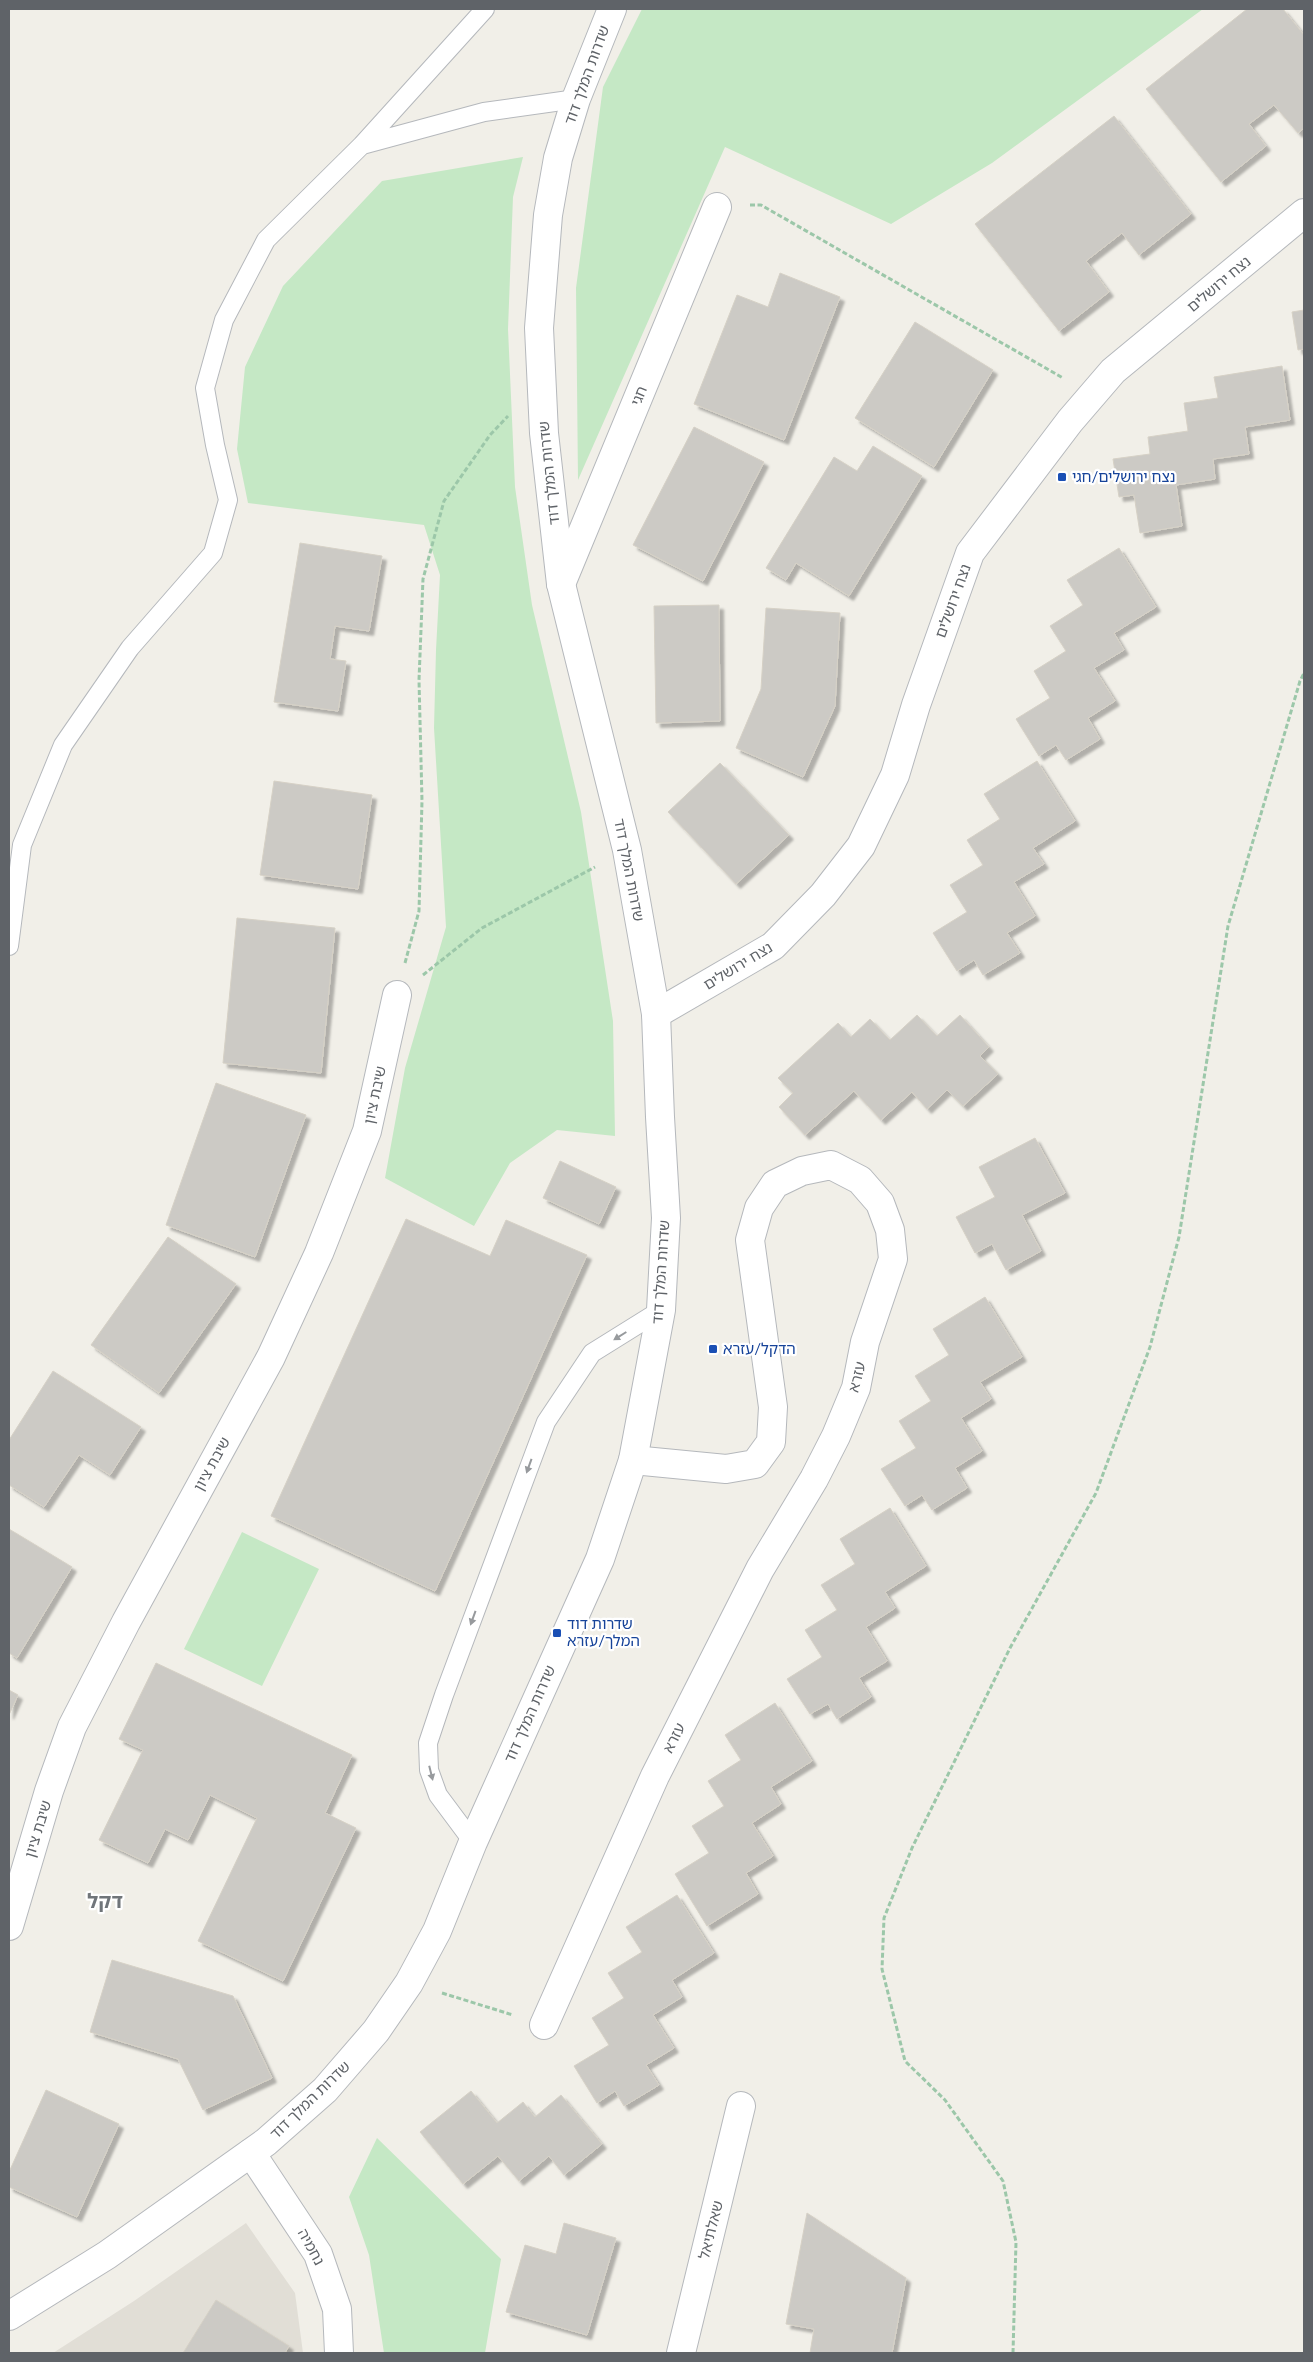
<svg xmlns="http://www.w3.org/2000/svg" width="1313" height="2362" viewBox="0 0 1313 2362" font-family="Lato,'Noto Sans Hebrew',sans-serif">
<defs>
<filter id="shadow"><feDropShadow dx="4.5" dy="4.5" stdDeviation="1" flood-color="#0004"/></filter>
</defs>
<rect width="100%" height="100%" fill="#f1efe8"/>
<path fill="#e1ded6" d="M246,2223l49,70 8,60h-250l81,-52z"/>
<path fill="#c5e8c5" d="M642,9h561l-211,154 -101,61 -166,-77 -147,333 -2,-192 27,-201z
M523,157l-10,40 -5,132 7,158 17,118 49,207 32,209 2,115 -58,-6 -47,33 -36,63 -89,-48 20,-110 41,-141 -12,-199 2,-78 4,-75 -16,-50 -176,-22 -11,-54 8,-82 38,-81 99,-105z
M242,1532l77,37 -57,117 -78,-37z
M377,2138l124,121 -16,94h-101l-15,-98 -20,-58z"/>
<path fill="#cccac5" stroke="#d6d1c6" filter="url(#shadow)" d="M1247,9h36l21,26v93l-6,5 -24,-28 -25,19 17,22 -45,36 -75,-93z
M1114,116l77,98 -52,41 -17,-22 -36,28 23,31 -50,39 -84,-107z
M780,273l60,24 -56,143 -90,-36 43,-109 31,12z
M1304,310v39l-6,1 -6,-38z
M915,322l78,48 -59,97 -79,-49z
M1282,366l8,54 -45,7 4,27 -36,5 2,20 -39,6 6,41 -42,7 -6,-38 -15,2 -6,-38 37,-5 -2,-17 40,-6 -4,-28 34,-5 -4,-21z
M694,427l70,35 -61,119 -70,-36z
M873,446l49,30 -73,120 -53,-33 -10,17 -20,-12 68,-111 23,14z
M300,543l82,13 -13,75 -34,-5 -5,33 16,2 -8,50 -64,-9z
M1119,548l37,59 -42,26 10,17 -30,18 21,33 -27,17 12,21 -34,21 -10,-15 -17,11 -23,-37 34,-21 -16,-27 32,-20 -16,-25 33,-21 -16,-25z
M719,605l1,116 -64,2 -2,-117z
M766,608l74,5 -5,93 -32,71 -67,-29 25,-59z
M1037,761l38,60 -42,27 11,16 -30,18 21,34 -28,17 13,20 -37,22 -9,-15 -17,11 -24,-38 34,-21 -17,-27 33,-20 -16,-25 33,-21 -16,-25z
M720,763l69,72 -53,49 -68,-72z
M274,781l98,14 -14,94 -98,-14z
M237,918l98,10 -14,145 -98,-10z
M917,1015l20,21 23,-21 29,32 -9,9 18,18 -35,32 -16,-16 -20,19 -15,-17 -31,28 -27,-29 -49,44 -26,-28 14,-14 -15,-15 60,-55 13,14 19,-18 20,21z
M216,1083l90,32 -51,142 -89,-32z
M1035,1138l30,55 -43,22 19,36 -35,19 -14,-26 -17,9 -19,-36 39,-20 -16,-30z
M560,1161l56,26 -17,37 -56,-26z
M406,1219l84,37 16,-36 81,35 -152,336 -164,-75z
M168,1237l68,47 -77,109 -68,-48z
M985,1297l37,60 -42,25 11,17 -30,19 21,33 -27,17 12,20 -35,22 -10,-15 -17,11 -24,-37 35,-21 -17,-27 32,-20 -16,-25 34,-21 -16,-26z
M53,1371l88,56 -31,48 -31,-20 -35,52 -35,-22v-45z
M890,1508l36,58 -41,26 10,16 -29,19 21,34 -28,17 12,19 -34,22 -9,-15 -18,10 -23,-35 35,-22 -17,-27 32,-20 -16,-25 34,-21 -15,-25z
M9,1529l63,38 -55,91 -8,-5z
M156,1663l196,92 -27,58 31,15 -73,153 -85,-40 59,-123 -47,-23 -22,45 -23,-11 -17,34 -49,-23 44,-90 -24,-11z
M9,1690l9,5 -9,20z
M775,1703l37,58 -41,26 10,17 -29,19 21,33 -27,17 12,21 -51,32 -32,-52 34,-21 -17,-27 32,-20 -16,-25 33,-21 -16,-25z
M677,1895l37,58 -42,27 10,17 -29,18 21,33 -28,17 13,20 -35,21 -9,-15 -18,12 -23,-37 35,-21 -17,-27 32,-20 -16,-25 34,-21 -16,-25z
M112,1960l121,36 39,82 -69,32 -25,-51 -88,-27z
M46,2090l73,34 -42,93 -68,-30v-15z
M471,2091l26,32 26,-21 12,15 26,-22 41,49 -38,31 -15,-19 -30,25 -21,-25 -35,28 -43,-52z
M807,2213l99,65 -14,75h-82l4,-24 -28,-5z
M564,2223l52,15 -29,97 -81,-23 19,-67 31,9z
M216,2300l73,46 -4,7h-102z"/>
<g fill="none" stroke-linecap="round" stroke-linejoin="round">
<defs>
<path id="service" d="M362,145l123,-136
M9,946l13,-101 41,-100 67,-97 83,-95 15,-53 -13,-55 -10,-57 19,-68 42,-80 96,-95 122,-33 92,-13
M473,1842l-35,-47 -9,-25 -1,-27 16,-48 102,-273 46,-69 69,-43"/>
<path id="minor" d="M561,584l156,-377
M656,1014l117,-68 50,-51 38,-49 34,-71 21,-70 54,-152 100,-132 43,-50 191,-158
M9,1926l40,-135 23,-64 54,-105 145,-265 48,-104 48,-122 30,-136
M544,2025l111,-249 105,-207 54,-90 22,-43 20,-48 9,-46 28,-83 -3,-29 -10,-27 -20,-23 -29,-15 -29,6 -27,13 -16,24 -9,32 23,167 -2,35 -16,22 -29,5 -93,-9
M251,2153l67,101 19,55 2,44
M681,2353l60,-247"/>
<path id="tertiary" d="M9,2316l98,-61 159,-113 59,-52 51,-59 33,-48 28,-52 36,-89 127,-283 33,-99 28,-150 5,-92 -6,-101 -4,-103 -29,-164 -66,-266 -17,-151 -5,-105 9,-113 10,-57 18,-59 36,-90"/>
</defs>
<use href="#service" stroke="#b5b8bc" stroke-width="20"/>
<use href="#minor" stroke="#b5b8bc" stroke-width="30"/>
<use href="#tertiary" stroke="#b5b8bc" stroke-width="30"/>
<path stroke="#9cc7a9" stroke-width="3" stroke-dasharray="5 2.5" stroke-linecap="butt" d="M750,205h11l302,173
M405,963l14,-52 3,-110 -3,-121 4,-101 21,-78 46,-66 18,-19
M423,975l59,-47 113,-61
M442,1993l71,22
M1013,2353l3,-111 -13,-61 -58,-81 -40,-39 -23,-92 2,-51 28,-70 98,-200 86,-155 54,-146 29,-110 49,-311 72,-245 4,-8"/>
<use href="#service" stroke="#fff" stroke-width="18"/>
<use href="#minor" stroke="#fff" stroke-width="28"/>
<use href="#tertiary" stroke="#fff" stroke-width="28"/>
</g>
<defs><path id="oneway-solid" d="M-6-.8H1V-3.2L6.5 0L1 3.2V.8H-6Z" transform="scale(1.25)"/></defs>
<g fill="#979a9d">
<use href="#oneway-solid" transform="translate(620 1336) rotate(148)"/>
<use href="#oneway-solid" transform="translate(529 1466) rotate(110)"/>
<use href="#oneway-solid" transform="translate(473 1618) rotate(110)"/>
<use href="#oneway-solid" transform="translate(431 1773) rotate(76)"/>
</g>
<g fill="#1a4fb4" stroke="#fff" stroke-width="2">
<rect x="1057" y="472" width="10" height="10" rx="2.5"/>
<rect x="708" y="1344" width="10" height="10" rx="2.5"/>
<rect x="552" y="1628" width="10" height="10" rx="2.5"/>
</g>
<g text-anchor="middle" stroke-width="4.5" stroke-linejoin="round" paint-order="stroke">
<g font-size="15" fill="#5f6368" stroke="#fff">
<text transform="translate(587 75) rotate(-70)" y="5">שדרות המלך דוד</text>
<text transform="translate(1219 284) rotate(-40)" y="5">נצח ירושלים</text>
<text transform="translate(639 396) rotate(-68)" y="5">חגי</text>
<text transform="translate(549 473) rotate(-96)" y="5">שדרות המלך דוד</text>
<text transform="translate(953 601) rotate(-70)" y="5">נצח ירושלים</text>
<text transform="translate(629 870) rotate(79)" y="5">שדרות המלך דוד</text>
<text transform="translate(738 966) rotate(-31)" y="5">נצח ירושלים</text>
<text transform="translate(375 1095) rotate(-78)" y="5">שיבת ציון</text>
<text transform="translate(661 1272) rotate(-86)" y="5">שדרות המלך דוד</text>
<text transform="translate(857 1377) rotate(-76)" y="5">עזרא</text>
<text transform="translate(212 1464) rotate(-61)" y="5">שיבת ציון</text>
<text transform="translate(530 1714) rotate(-66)" y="5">שדרות המלך דוד</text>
<text transform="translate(674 1738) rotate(-63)" y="5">עזרא</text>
<text transform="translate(38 1829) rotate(-73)" y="5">שיבת ציון</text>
<text transform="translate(310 2100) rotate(-44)" y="5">שדרות המלך דוד</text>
<text transform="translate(711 2230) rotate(-76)" y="5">שאלתיאל</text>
<text transform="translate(311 2247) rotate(61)" y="5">נחמיה</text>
</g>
<g font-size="15" fill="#164399" stroke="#fff" text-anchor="start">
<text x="1072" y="482">נצח ירושלים/חגי</text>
<text x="723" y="1354">הדקל/עזרא</text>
<text x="567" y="1629">שדרות דוד<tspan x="567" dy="17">המלך/עזרא</tspan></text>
</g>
<g font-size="20" font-weight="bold" fill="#70757a" stroke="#fff">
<text x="105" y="1908">דקל</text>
</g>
</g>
<rect width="1313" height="2362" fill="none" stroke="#5f6368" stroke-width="20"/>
</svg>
